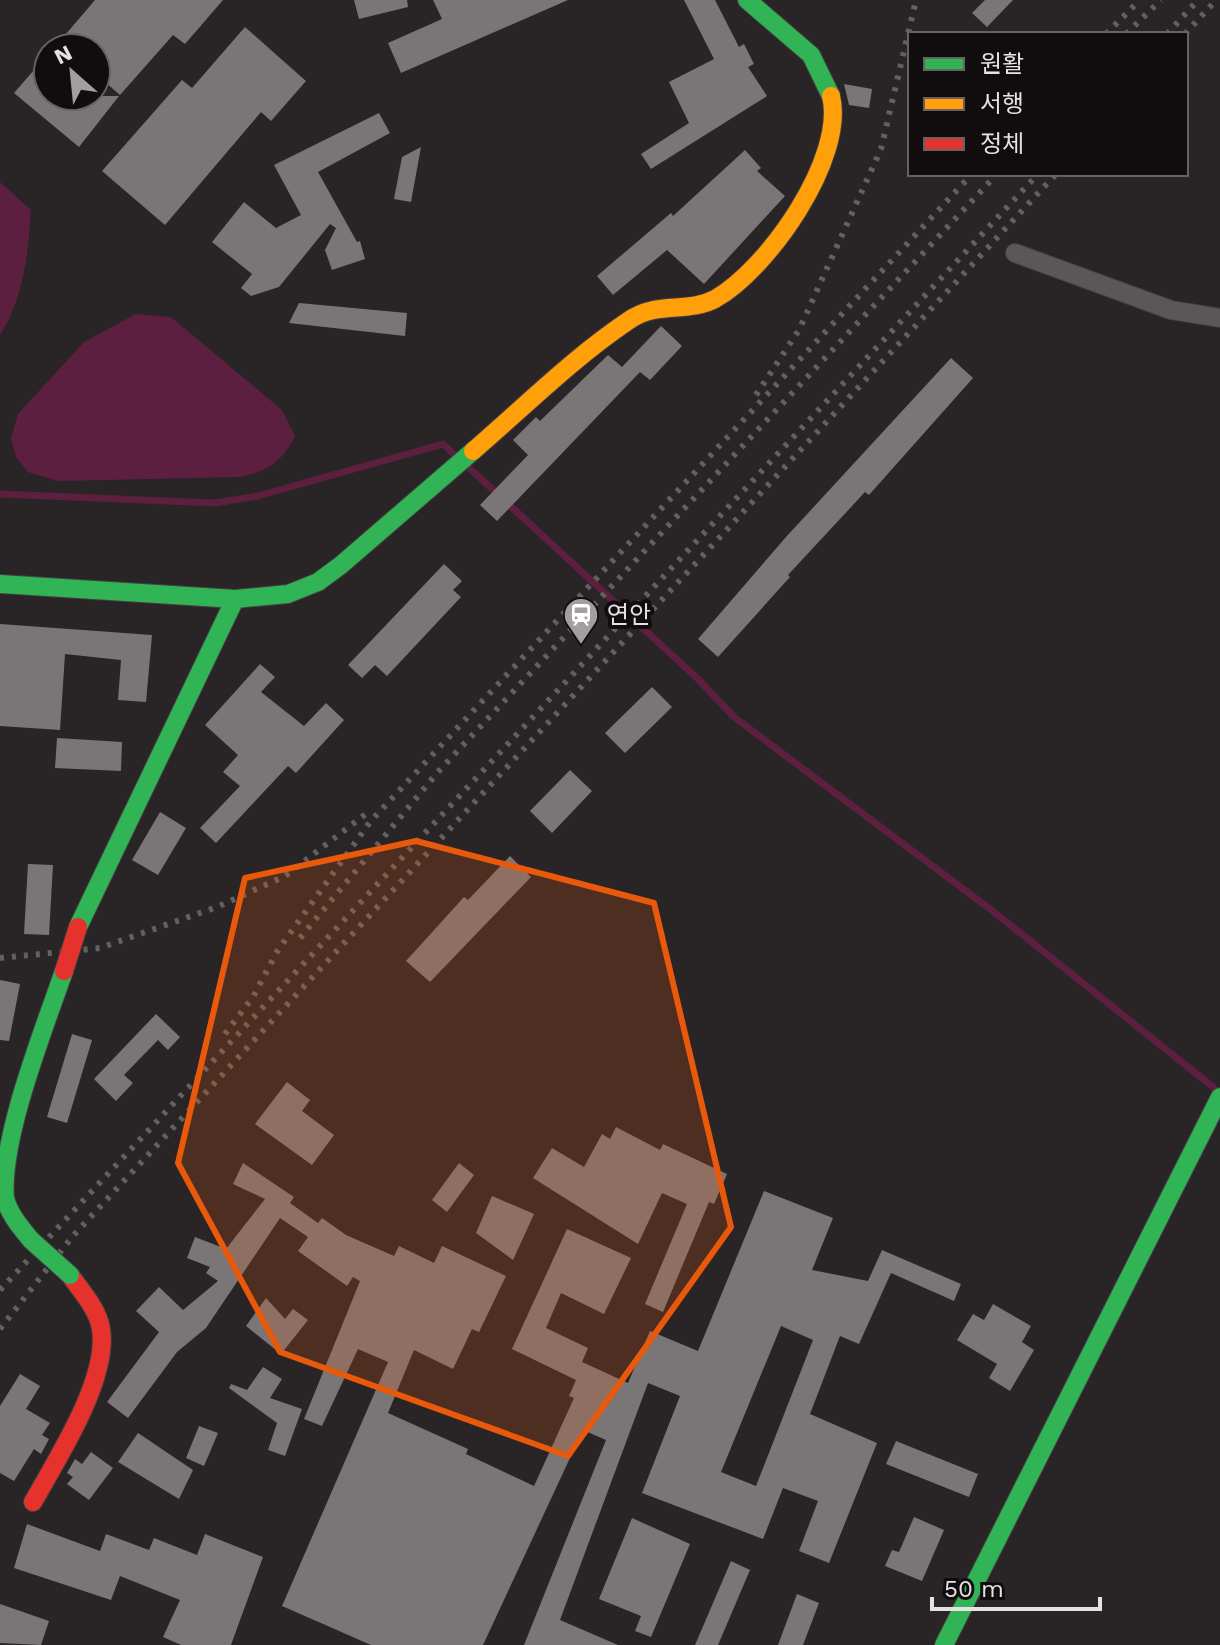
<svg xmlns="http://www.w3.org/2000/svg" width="1220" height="1645" viewBox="0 0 1220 1645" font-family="'Work Sans','Noto Sans KR',sans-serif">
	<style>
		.water { fill: #5d1f3f }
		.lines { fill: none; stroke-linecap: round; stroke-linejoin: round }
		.stream { stroke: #5d1f3f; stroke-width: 7 }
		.building { fill: #7a7577; fill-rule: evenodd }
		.street-casing { stroke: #453f41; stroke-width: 20 }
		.fast-casing { stroke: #453f41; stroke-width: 20 }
		.slow-casing { stroke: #453f41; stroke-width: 20 }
		.jam-casing { stroke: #453f41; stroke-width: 20 }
		.street { stroke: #5b5658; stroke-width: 18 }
		.fast { stroke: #30b455; stroke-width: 18 }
		.slow { stroke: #ff9f0a; stroke-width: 18 }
		.jam { stroke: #e5322d; stroke-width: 18 }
		.rail { stroke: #636061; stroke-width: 6; stroke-dasharray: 4 8; stroke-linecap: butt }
		.fast-bridge-casing { stroke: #453f41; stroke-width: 20; stroke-linecap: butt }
		.jam-bridge-casing { stroke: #453f41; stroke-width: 20; stroke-linecap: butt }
		.fast-bridge { stroke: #30b455; stroke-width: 18 }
		.jam-bridge { stroke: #e5322d; stroke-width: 18 }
		.marked { fill: #e8590c; fill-opacity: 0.2; stroke: #e8590c; stroke-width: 6; stroke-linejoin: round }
		.labels { text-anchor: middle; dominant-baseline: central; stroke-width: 8; stroke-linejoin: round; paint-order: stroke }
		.poi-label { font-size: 24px; fill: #e8e0e3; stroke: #110c0e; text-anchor: start }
	</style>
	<rect width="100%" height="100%" fill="#292426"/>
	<g class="water">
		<path d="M0,182L31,210C28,254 24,297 0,335Z"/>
		<path d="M136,314L171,317L282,410L295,436C283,461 267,472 240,477L58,481L28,472L16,457L11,438L18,414L84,342Z"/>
	</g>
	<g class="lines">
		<g class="stream">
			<path d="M466,465L698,679L734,717L994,912L1218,1091"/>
			<path d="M0,494L215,503L258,496L443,444L457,457"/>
		</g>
	</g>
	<g class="building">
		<path d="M95,0H223L185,44L173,35L120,95L96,74V48H54Z"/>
		<path d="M354,0H407L408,7L359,19Z"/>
		<path d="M433,0H568L401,73L388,43L442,19Z"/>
		<path d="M684,0H715L739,47L744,44L754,64L748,67L767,96L651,169L641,154L689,123L669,82L714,59Z"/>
		<path d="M985,0H1013L987,27L972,13Z"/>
		<path d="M245,27L306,81L271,121L261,112L165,225L102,171L182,80L192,88Z"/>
		<path d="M48,54V96H119L79,147L14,93Z"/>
		<path d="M844,84L872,89L869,108L849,105Z"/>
		<path d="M379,113L390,133L318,172L357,242L360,241L365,259L332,270L325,250L336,228L330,224L279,287L251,296L241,288L252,274L212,242L244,202L276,228L301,215L274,165Z"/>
		<path d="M421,147L411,202L394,199L402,157Z"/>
		<path d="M745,150L761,168L757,171L785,196L704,284L667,250L613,295L597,276L671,213L673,216Z"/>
		<path d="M299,303L407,313L405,336L289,323Z"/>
		<path d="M661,326L682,346L650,380L640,372L497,521L480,505L528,455L513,440L536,417L540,421L608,355L622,367Z"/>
		<path d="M951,358L973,378L869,495L865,492L788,575L790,577L718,657L698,639L786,537Z"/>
		<path d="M444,564L462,581L453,590L461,597L387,676L375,665L362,678L348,665Z"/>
		<path d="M0,624L152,635L146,702L118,700L121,660L65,654L60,730L0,726Z"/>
		<path d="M260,664L275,677L261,692L304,726L326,703L344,720L296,773L288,766L216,843L200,828L240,786L223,772L238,755L205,725Z"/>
		<path d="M652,687L672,707L625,753L605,733Z"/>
		<path d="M57,738L122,742L121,771L55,768Z"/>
		<path d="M570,770L592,791L552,833L530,811Z"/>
		<path d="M160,812L186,828L158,875L132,860Z"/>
		<path d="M510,856L531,877L430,982L406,961L464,897L468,900Z"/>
		<path d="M28,864L53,865L49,935L24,934Z"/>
		<path d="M0,980L20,984L9,1041L0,1040Z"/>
		<path d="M156,1014L180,1037L168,1050L158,1040L124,1075L133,1083L116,1101L94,1079Z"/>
		<path d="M72,1034L92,1040L67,1123L47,1117Z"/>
		<path d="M287,1082L310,1100L302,1111L334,1135L312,1165L255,1124Z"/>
		<path d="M616,1127L660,1150L663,1144L727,1174L714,1204L709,1202L663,1312L645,1304L687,1204L662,1193L638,1244L533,1178L552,1148L584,1167L602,1134L610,1139Z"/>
		<path d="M243,1163L294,1197L290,1203L318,1223L322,1218L346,1235L394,1256L399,1246L434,1263L442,1246L506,1276L479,1332L472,1329L453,1369L414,1350L388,1413L468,1449L466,1454L534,1486L574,1398L569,1396L576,1380L512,1349L567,1229L631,1258L604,1314L561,1293L546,1328L588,1348L582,1362L628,1383L650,1331L698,1351L764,1191L833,1218L812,1270L868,1281L882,1250L961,1284L954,1301L891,1273L859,1344L840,1336L810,1414L877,1443L829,1563L799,1551L818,1501L783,1488L763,1539L642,1493L680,1396L648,1383L560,1620L618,1645H524L606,1440L583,1430L483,1645H371L282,1606L388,1362L358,1349L322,1426L304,1419L360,1281L353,1277L347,1286L298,1251L308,1237L280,1218L206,1328L177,1352L128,1418L107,1402L159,1332L136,1311L159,1287L183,1310L218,1281L206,1273L210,1267L187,1258L195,1237L226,1249L265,1199L233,1184ZM781,1326L813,1340L756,1486L721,1472Z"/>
		<path d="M459,1163L474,1175L447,1212L432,1200Z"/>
		<path d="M492,1196L534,1214L513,1260L476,1233Z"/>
		<path d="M266,1298L285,1319L293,1309L308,1320L281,1354L246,1326Z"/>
		<path d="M993,1304L1031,1326L1022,1342L1034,1350L1010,1391L989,1378L997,1364L957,1340L973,1314L984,1320Z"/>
		<path d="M263,1367L282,1379L270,1398L302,1409L285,1456L268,1450L277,1423L229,1388L231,1384L247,1390Z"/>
		<path d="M20,1374L40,1386L26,1409L50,1423L42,1435L49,1439L41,1454L34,1449L14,1481L0,1473V1406Z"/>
		<path d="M199,1426L218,1433L204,1466L186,1458Z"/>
		<path d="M138,1433L193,1470L179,1499L118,1462Z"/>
		<path d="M896,1441L978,1474L969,1497L886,1464Z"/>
		<path d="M91,1452L113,1468L89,1500L67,1484L73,1477L67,1473L75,1459L82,1464Z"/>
		<path d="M914,1517L944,1530L922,1581L885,1566L892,1550L899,1552Z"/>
		<path d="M632,1518L690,1544L651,1637L635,1631L641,1616L599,1599Z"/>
		<path d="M27,1524L100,1551L106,1534L149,1550L154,1538L197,1555L205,1534L263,1557L231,1645H181L163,1637L180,1600L120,1576L111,1600L14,1568Z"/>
		<path d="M731,1561L750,1570L718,1645H695Z"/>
		<path d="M797,1594L819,1603L803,1645H778Z"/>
		<path d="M0,1604L49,1621L41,1645L0,1643Z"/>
	</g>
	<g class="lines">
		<defs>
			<path id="street" d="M1015,253L1171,310L1220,318"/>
			<g id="fast">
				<path d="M747,0L811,55L831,96"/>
				<path d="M0,584L235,599L288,594L318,582L341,565L473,451"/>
				<path d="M78,927L235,599"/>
				<path d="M31,1240C21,1228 9,1214 5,1198C0,1139 44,1029 64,971"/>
				<path d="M944,1645L1220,1097"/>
			</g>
			<path id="slow" d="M473,451C524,407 573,358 628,321C658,300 687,314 715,299C768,269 846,158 831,96"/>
			<path id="jam" d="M33,1502C57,1459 109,1379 101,1329C98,1309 81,1291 70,1275"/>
		</defs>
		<use href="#street" class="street-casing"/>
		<use href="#fast" class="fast-casing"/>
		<use href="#slow" class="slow-casing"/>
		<use href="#jam" class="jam-casing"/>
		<use href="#street" class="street"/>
		<use href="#fast" class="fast"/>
		<use href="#slow" class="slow"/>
		<use href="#jam" class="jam"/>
		<g class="rail">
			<path d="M1106,34L1140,0"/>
			<path d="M1126,34L1161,0"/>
			<path d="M1167,34L1198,0"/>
			<path d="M1185,34L1216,0"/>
			<path d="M756,395L799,330L881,149L916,0"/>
			<path d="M300,938L437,773L997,174"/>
			<path d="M0,958L100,948L217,907L285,876L371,810"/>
			<path d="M225,1034L253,997L278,950L370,822L972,174"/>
			<path d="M0,1290L1038,174"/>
			<path d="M0,1329L72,1237L1056,174"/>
		</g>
		<defs>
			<path id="fast-bridge" d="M31,1240L70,1275"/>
			<path id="jam-bridge" d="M64,971L78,927"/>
		</defs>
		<use href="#fast-bridge" class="fast-bridge-casing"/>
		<use href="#jam-bridge" class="jam-bridge-casing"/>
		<use href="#fast-bridge" class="fast-bridge"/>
		<use href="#jam-bridge" class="jam-bridge"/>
	</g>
	<path class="marked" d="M416,841L654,903L731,1227L568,1456L280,1352L178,1163L245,878Z"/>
	<defs>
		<symbol id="station-pin" viewBox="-11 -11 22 30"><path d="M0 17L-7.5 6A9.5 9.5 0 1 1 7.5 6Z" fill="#a59ea1" stroke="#110c0e"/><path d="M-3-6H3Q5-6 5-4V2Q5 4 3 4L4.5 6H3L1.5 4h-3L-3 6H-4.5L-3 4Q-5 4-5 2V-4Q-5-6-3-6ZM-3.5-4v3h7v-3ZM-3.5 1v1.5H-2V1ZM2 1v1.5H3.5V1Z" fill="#fff"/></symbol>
	</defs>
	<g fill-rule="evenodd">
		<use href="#station-pin" x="561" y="595" width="40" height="54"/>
	</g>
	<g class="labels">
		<g class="poi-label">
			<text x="607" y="615">연안</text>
		</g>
	</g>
	<rect x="908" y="32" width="280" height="144" fill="#110c0e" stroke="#676163" stroke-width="2"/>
	<rect x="924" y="58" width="40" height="12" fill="#30b455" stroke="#676163" stroke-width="2"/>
	<text x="980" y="72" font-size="24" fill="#e8e0e3">원활</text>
	<rect x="924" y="98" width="40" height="12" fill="#ff9f0a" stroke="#676163" stroke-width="2"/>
	<text x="980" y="112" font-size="24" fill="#e8e0e3">서행</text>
	<rect x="924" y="138" width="40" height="12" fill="#e5322d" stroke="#676163" stroke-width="2"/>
	<text x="980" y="152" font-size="24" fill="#e8e0e3">정체</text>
	<g transform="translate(72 72) rotate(333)"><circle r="38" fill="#110c0e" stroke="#676163" stroke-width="2"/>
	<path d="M0-6L14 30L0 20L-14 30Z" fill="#a59ea1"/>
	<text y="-12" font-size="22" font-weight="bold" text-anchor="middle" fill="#e8e0e3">N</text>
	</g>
	<path d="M932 1597v12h168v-12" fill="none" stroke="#e8e0e3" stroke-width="4"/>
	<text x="944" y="1597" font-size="24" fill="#e8e0e3" stroke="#110c0e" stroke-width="6" paint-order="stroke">50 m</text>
</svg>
